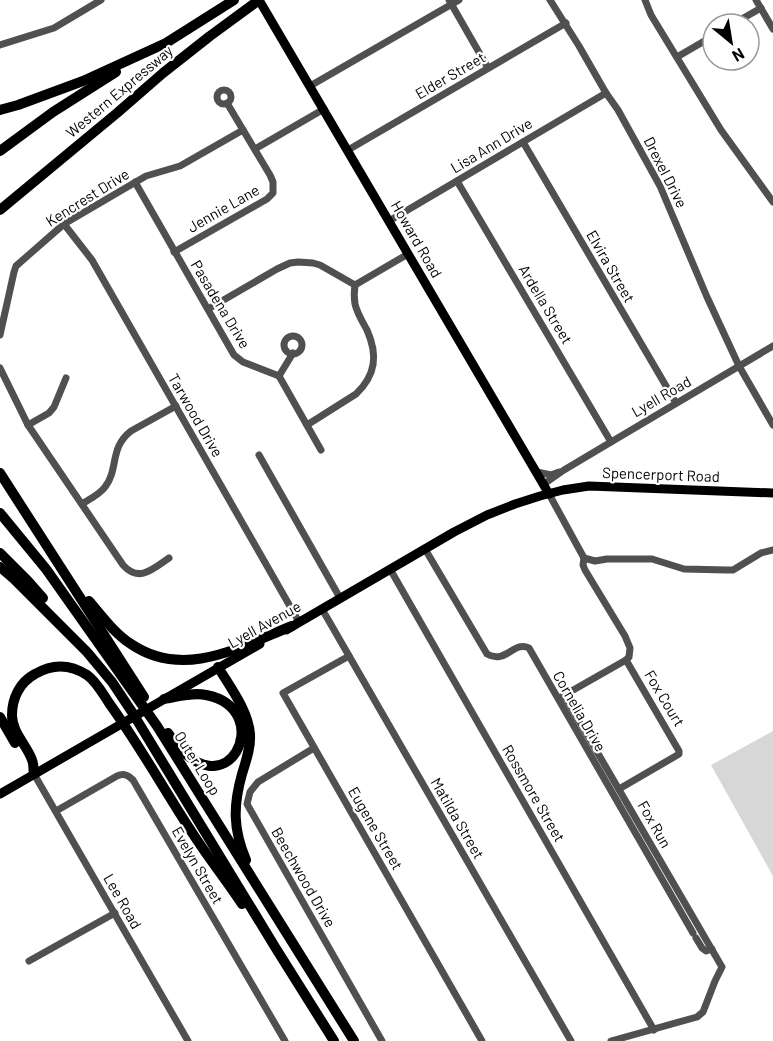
<svg xmlns="http://www.w3.org/2000/svg" width="773" height="1041" viewBox="0 0 773 1041" font-family="Barlow,sans-serif">
	<style>
		.green { fill: #d7d7d7 }
		.lines { fill: none; stroke-linecap: round; stroke-linejoin: round }
		.minor { stroke: #505050; stroke-width: 7 }
		.major { stroke: #000; stroke-width: 9 }
		.highway { stroke: #000; stroke-width: 10 }
		.labels { text-anchor: middle; dominant-baseline: central; stroke-width: 4.5; stroke-linejoin: round; paint-order: stroke }
		.street-label { font-size: 15px; fill: #000; stroke: #fff }
	</style>
	<rect width="100%" height="100%" fill="#fff"/>
	<path class="green" d="M773,731V876L711,765Z"/>
	<g class="lines">
		<g class="minor">
			<path d="M449,0L488,68"/>
			<path d="M550,0L579,46L606,93L618,110L660,186L707,297L739,366L773,425"/>
			<path d="M645,0L651,15L721,130L773,202"/>
			<path d="M756,0L773,29"/>
			<path d="M733,24L761,8"/>
			<path d="M0,45L54,28L101,0"/>
			<path d="M677,57L713,36"/>
			<path d="M310,86L459,0"/>
			<circle cx="224" cy="97" r="7"/>
			<path d="M523,142L676,403"/>
			<path d="M255,149L324,109"/>
			<path d="M348,150L566,23"/>
			<path d="M457,181L611,442"/>
			<path d="M135,182L234,355L243,362L279,376L321,450"/>
			<path d="M389,221L606,93"/>
			<path d="M64,224L92,260L299,622"/>
			<path d="M174,252L267,199L273,193V182L270,175L227,103"/>
			<path d="M208,309L277,269L290,263L298,262L313,263L320,265L355,285L408,254"/>
			<path d="M0,335L14,272L16,266L64,224L146,176L180,166L243,130"/>
			<circle cx="293" cy="345" r="9"/>
			<path d="M0,368L28,425L123,565C139,583 153,569 169,558"/>
			<path d="M279,376L293,353"/>
			<path d="M28,425L49,413L54,407L66,378"/>
			<path d="M307,425L356,394C376,375 378,355 367,330C362,321 357,313 355,304C354,298 354,292 355,285"/>
			<path d="M259,455L340,598"/>
			<path d="M537,472L551,475L559,472"/>
			<path d="M544,484L564,470L611,442L773,346"/>
			<path d="M549,494L584,558L583,565L585,570L625,636L630,648L629,657L626,660L561,697"/>
			<path d="M82,504C90,499 100,494 105,487C119,469 109,448 131,431L176,406"/>
			<path d="M425,549L487,654C506,665 514,640 529,648L693,933"/>
			<path d="M584,558L595,561L607,559H652L684,569L727,570H733L761,553L773,550"/>
			<path d="M390,569L654,1030"/>
			<path d="M322,609L571,1041"/>
			<path d="M349,656L283,693L482,1041"/>
			<path d="M564,695L722,967L715,981L703,1012L697,1017L611,1041"/>
			<path d="M314,748L258,782L250,792L247,804L382,1041"/>
			<path d="M34,774L188,1041"/>
			<path d="M619,789L674,757L679,754V751L626,660"/>
			<path d="M56,811L117,776C124,773 128,775 133,780L285,1041"/>
			<path d="M696,938L702,948L706,951L712,949"/>
			<path d="M29,961L115,913"/>
		</g>
		<g class="major">
			<path d="M259,0L549,494"/>
			<path d="M286,630L454,532L487,515L515,504L540,496L563,490L589,486L773,493"/>
			<path d="M0,794L260,644"/>
		</g>
		<g class="highway">
			<path d="M0,110L18,105L83,81L166,43L234,0"/>
			<path d="M0,151L53,112L116,72"/>
			<path d="M0,210L117,113L163,73L210,36L259,0"/>
			<path d="M0,473L144,697"/>
			<path d="M0,513L46,569L157,726L354,1041"/>
			<path d="M0,553L28,581L43,598"/>
			<path d="M0,567L14,579L87,652L112,682L132,712L275,947L334,1041"/>
			<path d="M89,601C102,616 114,633 131,644C184,680 240,647 292,626"/>
			<path d="M218,667C230,687 248,710 250,734C251,747 246,761 242,774C233,806 233,829 246,860"/>
			<path d="M164,699C177,697 192,692 206,695C279,709 226,820 168,733"/>
			<path d="M0,717L15,743"/>
			<path d="M34,774C33,770 34,764 32,760C27,745 12,733 12,715C12,698 20,682 35,674C52,664 70,664 87,675C96,681 103,694 109,703C140,746 166,793 195,837C210,860 227,881 242,904"/>
		</g>
	</g>
	<g class="labels">
		<g class="street-label">
			<text transform="translate(450 75) rotate(-30)">Elder Street</text>
			<text transform="translate(119 91) rotate(-40)">Western Expressway</text>
			<text transform="translate(491 145) rotate(-31)">Lisa Ann Drive</text>
			<text transform="translate(666 172) rotate(63)">Drexel Drive</text>
			<text transform="translate(87 197) rotate(-32)">Kencrest Drive</text>
			<text transform="translate(223 208) rotate(-30)">Jennie Lane</text>
			<text transform="translate(417 239) rotate(60)">Howard Road</text>
			<text transform="translate(611 266) rotate(60)">Elvira Street</text>
			<text transform="translate(221 304) rotate(59)">Pasadena Drive</text>
			<text transform="translate(546 304) rotate(59)">Ardella Street</text>
			<text transform="translate(661 396) rotate(-30)">Lyell Road</text>
			<text transform="translate(196 415) rotate(60)">Tarwood Drive</text>
			<text transform="translate(661 474) rotate(2)">Spencerport Road</text>
			<text transform="translate(264 624) rotate(-29)">Lyell Avenue</text>
			<text transform="translate(665 698) rotate(59)">Fox Court</text>
			<text transform="translate(580 711) rotate(60)">Cornelia Drive</text>
			<text transform="translate(198 763) rotate(58)">Outer Loop</text>
			<text transform="translate(534 793) rotate(60)">Rossmore Street</text>
			<text transform="translate(458 818) rotate(60)">Matilda Street</text>
			<text transform="translate(655 824) rotate(60)">Fox Run</text>
			<text transform="translate(376 828) rotate(60)">Eugene Street</text>
			<text transform="translate(198 865) rotate(60)">Evelyn Street</text>
			<text transform="translate(304 877) rotate(60)">Beechwood Drive</text>
			<text transform="translate(123 901) rotate(60)">Lee Road</text>
		</g>
	</g>
	<g transform="translate(731 42) rotate(150)"><circle r="28" fill="#ffffff" stroke="#999999" stroke-width="1.5"/>
	<path d="M0-4.5L10 22L0 15L-10 22Z" fill="#000000"/>
	<text y="-9" font-size="16" font-weight="bold" text-anchor="middle" fill="#000000">N</text>
	</g>
</svg>
